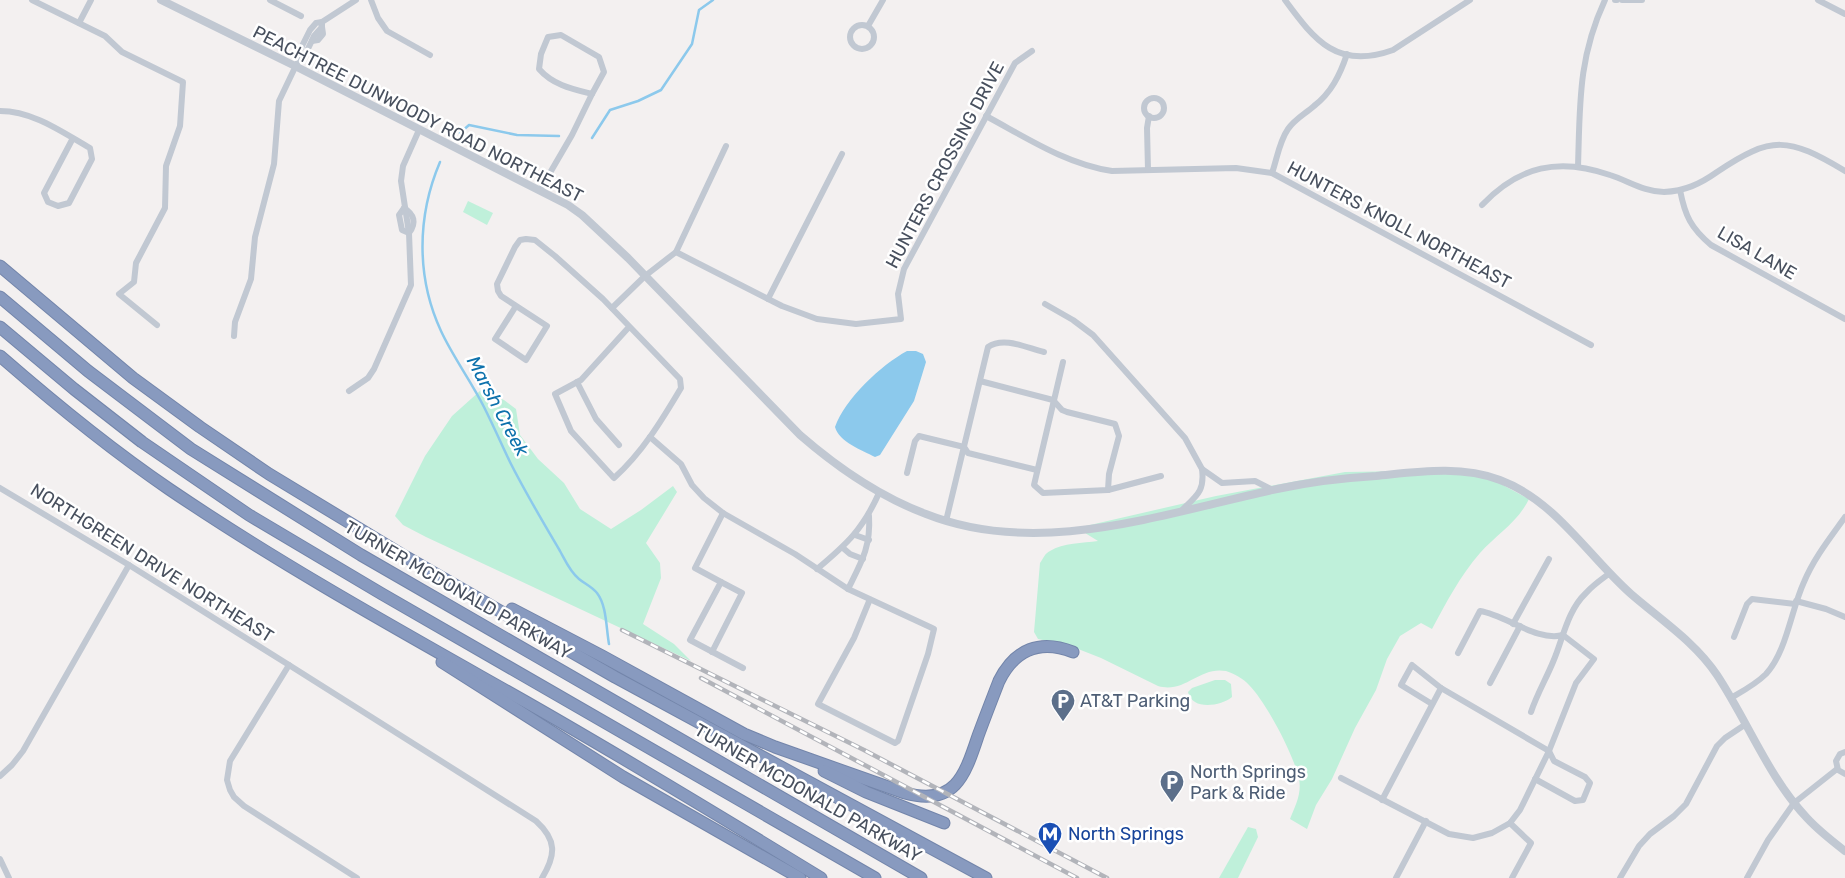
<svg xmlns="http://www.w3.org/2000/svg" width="1845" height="878" viewBox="0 0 1845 878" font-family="Rubik,sans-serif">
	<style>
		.green { fill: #bff0da }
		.water { fill: #8cc9ec }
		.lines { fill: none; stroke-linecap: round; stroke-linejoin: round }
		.stream { stroke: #8cc9ec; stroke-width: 2.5 }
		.motorway-casing { stroke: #7385aa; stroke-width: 13 }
		.minor { stroke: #c1c8d2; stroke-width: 6 }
		.tertiary { stroke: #c1c8d2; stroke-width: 8 }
		.motorway { stroke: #889abf; stroke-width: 11 }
		.rail-casing { stroke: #b2b4ba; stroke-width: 4.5 }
		.rail { stroke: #fff; stroke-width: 2.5; stroke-dasharray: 8; stroke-linecap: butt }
		.labels { text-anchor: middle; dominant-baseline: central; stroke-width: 5; stroke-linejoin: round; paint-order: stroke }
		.street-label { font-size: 18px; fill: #48505e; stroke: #fff }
		.service-label { font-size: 18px; fill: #4e5e75; stroke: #fff; text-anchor: start }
		.transit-label { font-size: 18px; fill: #164399; stroke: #fff; text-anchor: start }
		.water-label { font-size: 19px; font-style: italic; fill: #0c71ac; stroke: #fff }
	</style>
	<rect width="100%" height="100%" fill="#f3f0f0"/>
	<g class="green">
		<path d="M468,201L493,213L487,225L463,212Z"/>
		<path d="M481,390L504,400L516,409L520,435L538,459L564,483L580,509L611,529L641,510L673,486L677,492L646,543L660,563L661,578L643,624L674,644L691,661L426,537L403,525L395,516L425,456L452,416Z"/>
		<path d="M1475,470L1529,499C1518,522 1496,535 1480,553C1460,576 1446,603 1432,629L1421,623L1400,636L1387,659L1376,690L1355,728L1332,779L1316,805L1307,829L1290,819C1295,806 1302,794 1299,779C1294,755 1266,702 1249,685C1244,679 1233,673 1226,671C1199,666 1185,694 1158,686L1101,658L1068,645L1038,639L1034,632L1040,563C1043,559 1045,553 1050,551C1063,543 1083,543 1098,541L1077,528L1216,496L1345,472Z"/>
		<path d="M1215,680H1225L1231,684L1232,697C1221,706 1192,711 1188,692L1192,688Z"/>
		<path d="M1248,827L1256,829L1258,837L1238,878H1219Z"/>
	</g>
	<path class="water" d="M907,351H916L923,354L926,362L914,401L880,455L875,457C862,450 839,442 835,427C845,399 881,365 907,351Z"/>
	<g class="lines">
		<g class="stream">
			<path d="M460,133L469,125L517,135L559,136"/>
			<path d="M592,138L610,110L638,101L661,90L692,44L699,10L713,0"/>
			<path d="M440,162C417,216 416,277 441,331C453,357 471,381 484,407C493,425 501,443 510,462C525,492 543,522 560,551C565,560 570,572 579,579C585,584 591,586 597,593C607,606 606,628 609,644"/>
		</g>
		<defs>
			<g id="motorway">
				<path d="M0,266L133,378L200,427L269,474L406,557L615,677L986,878"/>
				<path d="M0,297L88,371L191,449L361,555L921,878"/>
				<path d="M0,327L74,389L142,442L249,515L382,594L875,878"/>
				<path d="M0,356C54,403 110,449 169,489C284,567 406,634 526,702C626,759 723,818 821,878"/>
				<path d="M512,609L602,656L744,734L775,747L905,793C955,807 965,775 978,736C985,717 992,699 999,681C1015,649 1040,639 1073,652"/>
				<path d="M442,662L623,777L800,878"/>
				<path d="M824,771L866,792L944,823"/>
			</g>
		</defs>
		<use href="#motorway" class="motorway-casing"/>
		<g class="minor">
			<path d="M32,0L105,36L122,52L183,82L180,126L166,166L165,208L136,263L134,282L119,294L157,325"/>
			<path d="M270,0L301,16"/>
			<path d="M371,0L378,18L387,31L430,55"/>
			<path d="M1285,0C1315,41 1338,70 1393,50L1470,0"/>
			<path d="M1615,0H1617"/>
			<path d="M1622,0H1642"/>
			<path d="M1818,0L1845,14"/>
			<path d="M79,23L91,0"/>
			<circle cx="862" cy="37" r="12"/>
			<path d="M868,26L883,0"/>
			<path d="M561,35L599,57L604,72L592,94C572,89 553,85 539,69L541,54L548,37Z"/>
			<path d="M312,41L318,40L323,34L322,27"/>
			<path d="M300,57L306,53L314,36L322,27V22"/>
			<circle cx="1154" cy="108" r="10"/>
			<path d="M0,111C33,111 62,132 90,148L92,159L69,203L58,206L48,202L44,193L73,138"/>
			<path d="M986,116C1027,138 1066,164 1112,171L1236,168L1272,173L1591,345"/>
			<path d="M1578,167C1580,104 1578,58 1605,0"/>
			<path d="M1148,170L1147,128L1149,116"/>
			<path d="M1272,173C1277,159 1279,142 1288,129C1295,119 1305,114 1314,106C1331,93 1340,75 1347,54"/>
			<path d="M540,190L572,135L592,94"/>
			<path d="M1680,190C1685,216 1691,228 1711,245L1845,319"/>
			<path d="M1482,205C1519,166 1559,157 1610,175C1629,181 1644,192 1664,192C1685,191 1700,184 1717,172C1772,135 1788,137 1845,171"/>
			<path d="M404,208L399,215L402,230L409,233"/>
			<path d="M404,208C414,214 417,223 409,233"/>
			<path d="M676,252L782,306L817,319L856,324L901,319L898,294L904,269L1015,63L1032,51"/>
			<path d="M768,299L842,154"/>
			<path d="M1045,304L1073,320L1093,335L1185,438L1202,469"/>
			<path d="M516,306L495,339L526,360L547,326L501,296L498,291L497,284L515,247L520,240L526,239L535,240L555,256L603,299L680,379L681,388C662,420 642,453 614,478L571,431L555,394L581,380L629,327"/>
			<path d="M612,308L645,276L676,252L726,146"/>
			<path d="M234,336L235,322L251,279L255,237L274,164L279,101L300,57V50L310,30L316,23L322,22L356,0"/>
			<path d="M1063,362L1034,485L1043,493L1108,490L1161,476"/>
			<path d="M980,381L1053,400L1062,410L1067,412L1115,424L1119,436L1109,474L1108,490"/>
			<path d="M577,382L596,419L619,445"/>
			<path d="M349,391L368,378L374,369L411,285L409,233L401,181L403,166L419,130"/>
			<path d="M650,437L681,464L692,485L704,498L723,513L795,554L848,589L930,627L934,629L928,654L898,741L895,743L818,704L854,638L870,599"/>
			<path d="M907,473L915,441L919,436L964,447L968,453L1037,470"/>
			<path d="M0,488L129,565L289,665"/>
			<path d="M1181,511C1196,496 1205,492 1202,469L1222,483L1255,481L1273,490"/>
			<path d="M723,513L695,568L721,582L690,640L743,668"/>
			<path d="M946,521L988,347C1004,336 1027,348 1044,352"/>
			<path d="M855,535L869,540"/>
			<path d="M843,548L850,554L863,559"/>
			<path d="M817,569C847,544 863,529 879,493"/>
			<path d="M848,589C861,563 871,547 869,516"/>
			<path d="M1796,601L1826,609L1845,617"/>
			<path d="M1513,624L1549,559"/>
			<path d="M1734,637L1747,604L1752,599L1795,604"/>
			<path d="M712,652L742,593L721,582"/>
			<path d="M1490,683L1520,626"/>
			<path d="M1731,698C1743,691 1756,684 1766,674C1787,651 1791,610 1804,582C1814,558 1830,538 1845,517"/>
			<path d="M1432,704L1401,685L1412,665L1441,688"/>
			<path d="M1531,712C1537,694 1546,679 1553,662C1563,639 1567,611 1586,593C1593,585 1602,579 1610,573"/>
			<path d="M1845,752L1840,754L1836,761L1838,770L1845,774"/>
			<path d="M0,776L12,765L23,751L129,565"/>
			<path d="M1341,778L1449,834L1473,838L1492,833L1510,823L1520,810L1549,751L1576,683L1594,659L1563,635C1537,642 1506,615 1480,611L1458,653"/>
			<path d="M1382,800L1441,688L1549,751L1554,761L1585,777L1590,783L1583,800L1575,801L1535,779"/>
			<path d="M1510,823L1531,843L1512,878"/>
			<path d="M0,859L9,878"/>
			<path d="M357,878L244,806L234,797L230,790L227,780L230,761L289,665L536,821C557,840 556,855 542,878"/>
			<path d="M1396,878L1426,821"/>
			<path d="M1620,878L1639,846L1650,834L1674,816L1686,804L1717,746L1725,738L1746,724"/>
			<path d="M1747,878L1768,840L1794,803L1837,769"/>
		</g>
		<path class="tertiary" d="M161,0L295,66L568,205L582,215L628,258L800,435C838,468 878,496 926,514C1040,559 1164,513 1277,489C1310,482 1342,478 1376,476C1417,472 1460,465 1500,480C1556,501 1588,556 1631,594C1661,620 1695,642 1717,675C1748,722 1769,778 1807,818C1819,831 1832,841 1845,851"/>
		<use href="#motorway" class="motorway"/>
		<defs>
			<g id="rail">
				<path d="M622,630L864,750L1107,878"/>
				<path d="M701,678L1077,878"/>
			</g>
		</defs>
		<use href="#rail" class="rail-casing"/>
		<use href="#rail" class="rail"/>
	</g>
	<defs>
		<symbol id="parking-pin" viewBox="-11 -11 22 30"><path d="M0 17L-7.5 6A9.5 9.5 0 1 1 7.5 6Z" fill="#5c6f8a" stroke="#fff"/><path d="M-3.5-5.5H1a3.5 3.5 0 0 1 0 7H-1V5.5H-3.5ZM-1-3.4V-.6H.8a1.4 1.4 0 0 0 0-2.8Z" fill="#fff"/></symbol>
		<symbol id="metro-pin" viewBox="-11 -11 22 30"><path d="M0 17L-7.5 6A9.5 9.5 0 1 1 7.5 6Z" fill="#1a4fb4" stroke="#fff"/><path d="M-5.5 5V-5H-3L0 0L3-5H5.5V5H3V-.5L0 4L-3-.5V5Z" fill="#fff"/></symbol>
	</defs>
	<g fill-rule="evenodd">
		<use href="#parking-pin" x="1049" y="687" width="28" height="38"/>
		<use href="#parking-pin" x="1158" y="768" width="28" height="38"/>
		<use href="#metro-pin" x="1036" y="820" width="28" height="38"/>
	</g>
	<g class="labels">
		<g class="street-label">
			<text transform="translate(418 114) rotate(27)">PEACHTREE DUNWOODY ROAD NORTHEAST</text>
			<text transform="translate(945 165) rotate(-62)">HUNTERS CROSSING DRIVE</text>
			<text transform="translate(1399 225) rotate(28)">HUNTERS KNOLL NORTHEAST</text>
			<text transform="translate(1757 253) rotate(30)">LISA LANE</text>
			<text transform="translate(152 563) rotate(32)">NORTHGREEN DRIVE NORTHEAST</text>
			<text transform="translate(458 590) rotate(30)">TURNER MCDONALD PARKWAY</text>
			<text transform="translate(808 793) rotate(30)">TURNER MCDONALD PARKWAY</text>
		</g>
		<g class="service-label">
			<text x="1080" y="701">AT&amp;T Parking</text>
			<text x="1190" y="772">North Springs<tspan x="1190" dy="21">Park &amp; Ride</tspan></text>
		</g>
		<g class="transit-label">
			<text x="1068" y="834">North Springs</text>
		</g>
		<g class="water-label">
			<text transform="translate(498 406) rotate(62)">Marsh Creek</text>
		</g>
	</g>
</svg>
